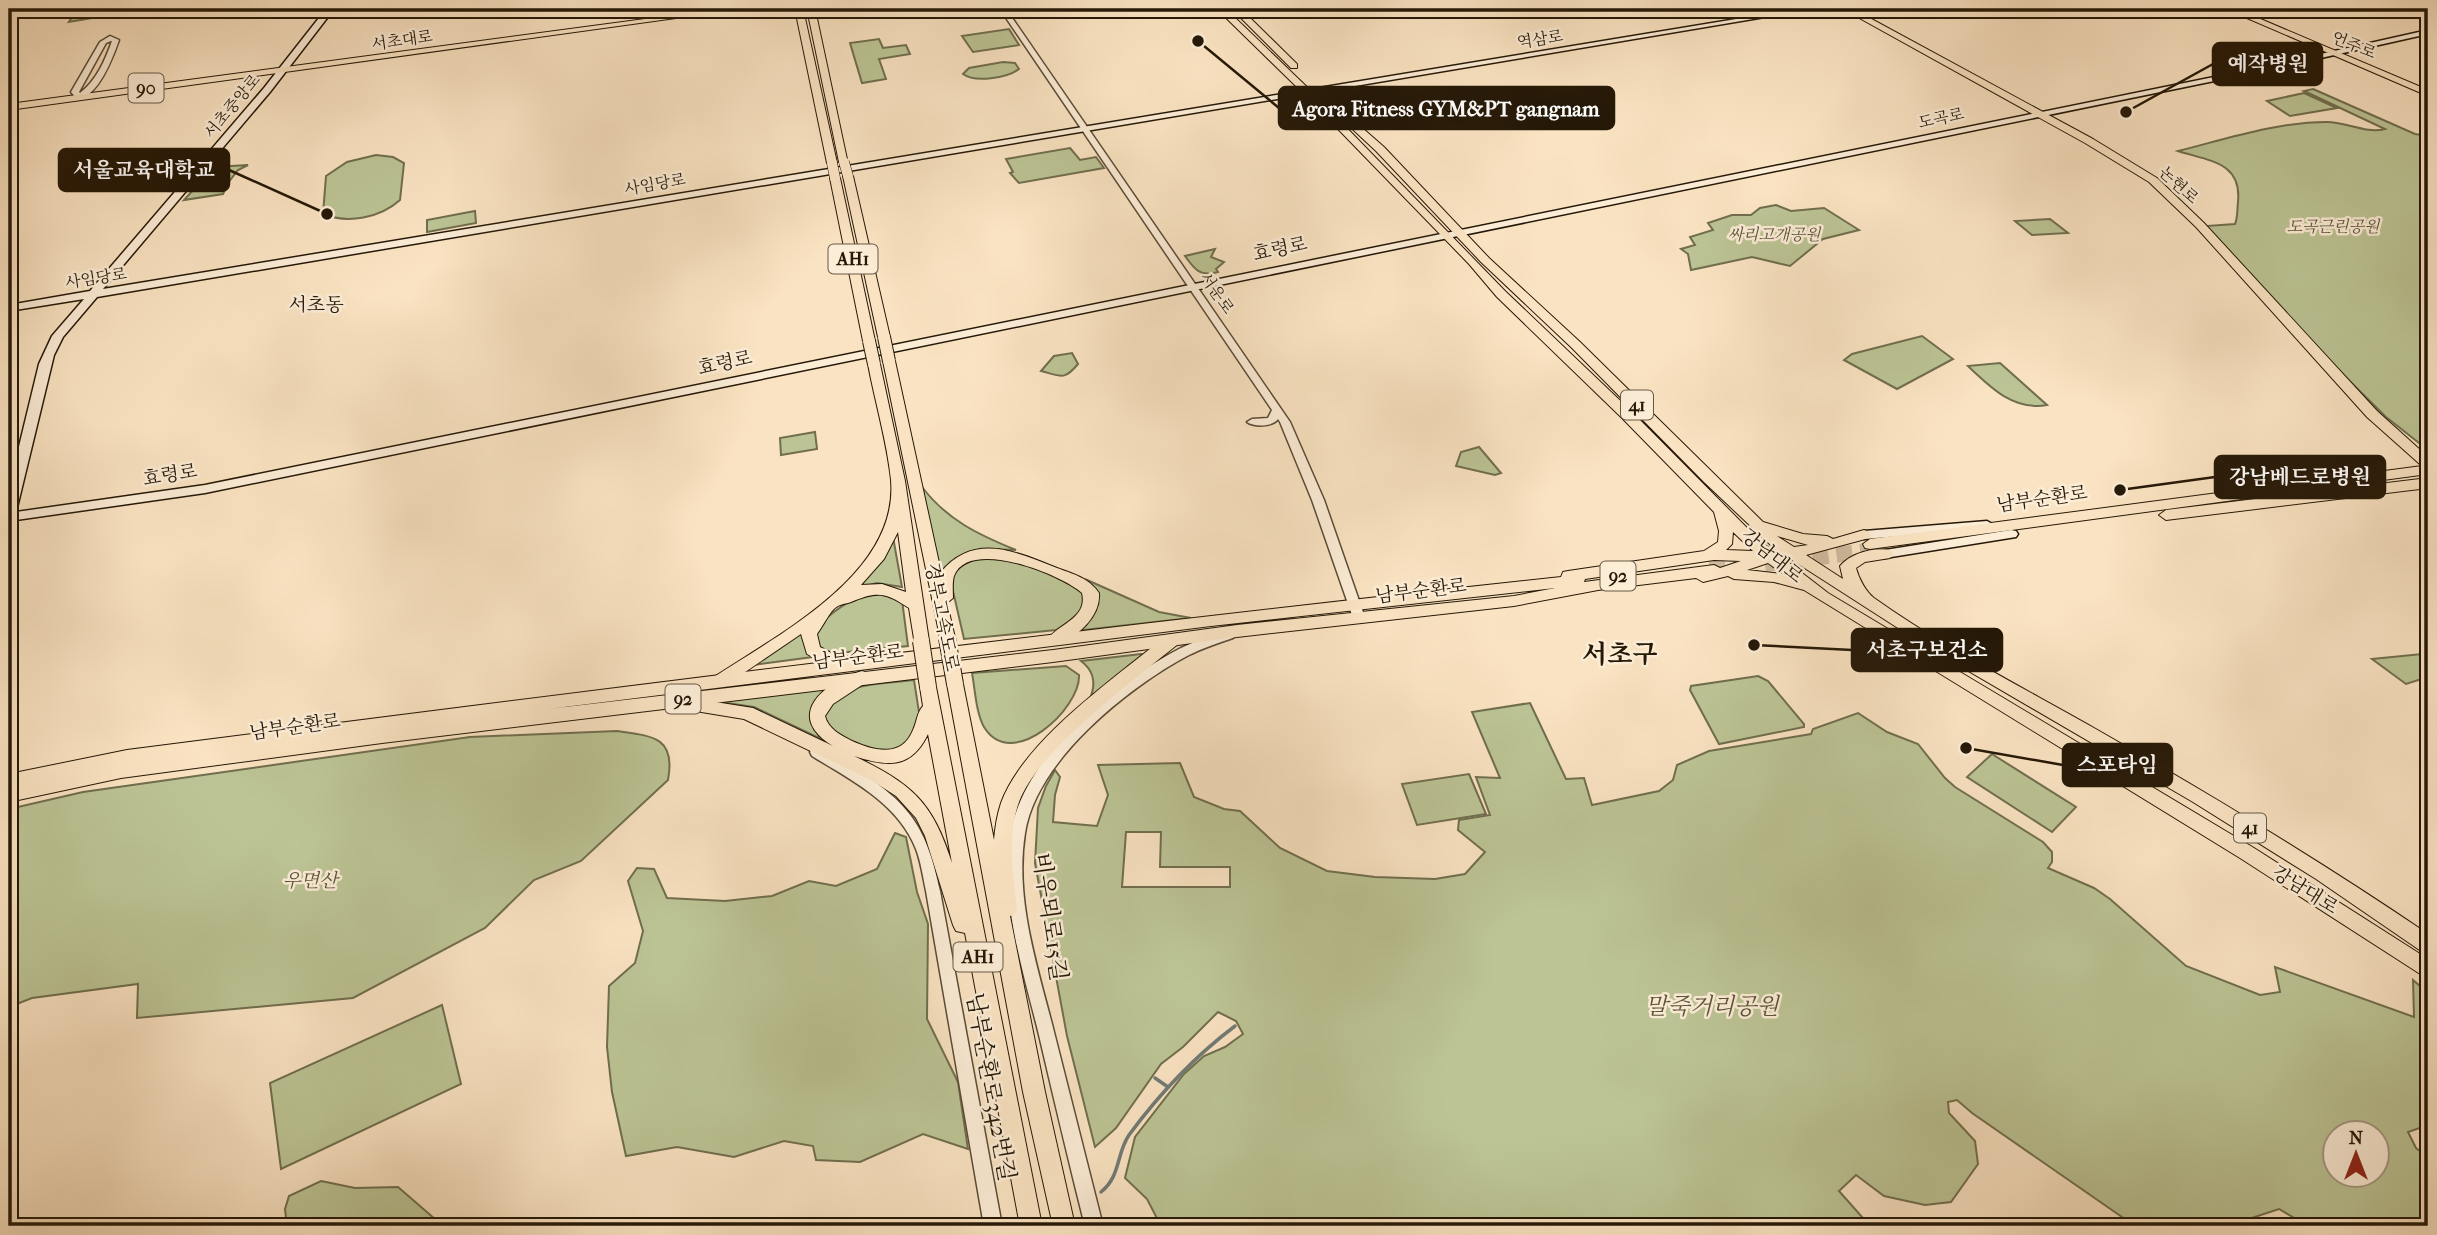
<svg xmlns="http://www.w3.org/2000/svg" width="2437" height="1235" viewBox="0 0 2437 1235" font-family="'IM FELL French Canon','Noto Serif KR',serif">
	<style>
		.green { fill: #bcc495; stroke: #706e4e; stroke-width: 2; fill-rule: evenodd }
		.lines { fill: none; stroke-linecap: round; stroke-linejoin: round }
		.stream { stroke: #717a75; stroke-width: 3.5 }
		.primary-tunnel { stroke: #cfba9d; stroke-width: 16; stroke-dasharray: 16 8; stroke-linecap: butt }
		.tertiary-casing { stroke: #5a4b36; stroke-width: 3 }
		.secondary-casing { stroke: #251807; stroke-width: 3 }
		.primary-casing { stroke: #251807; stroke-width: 2 }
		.trunk-casing { stroke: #251807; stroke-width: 2 }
		.tertiary { fill: #fcedd7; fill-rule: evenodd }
		.secondary { fill: #fcedd7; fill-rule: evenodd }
		.primary { fill: #fae3c2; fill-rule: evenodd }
		.trunk { fill: #fae3c2; fill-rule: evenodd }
		.trunk-bridge-far2-casing { stroke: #251807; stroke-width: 11; stroke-linecap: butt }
		.trunk-bridge-far1-casing { stroke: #251807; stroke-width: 14; stroke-linecap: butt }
		.trunk-bridge-casing { stroke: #251807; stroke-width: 18; stroke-linecap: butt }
		.trunk-bridge-far2 { stroke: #fae3c2; stroke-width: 10 }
		.trunk-bridge-far1 { stroke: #fae3c2; stroke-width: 12 }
		.trunk-bridge { stroke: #fae3c2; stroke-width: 16 }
		.labels { text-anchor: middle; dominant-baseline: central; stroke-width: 5; stroke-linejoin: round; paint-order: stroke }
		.far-street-label { font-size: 16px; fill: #251807; stroke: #fcedd7 }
		.far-park-label { font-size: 16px; font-style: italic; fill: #5a5439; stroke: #fcedd7 }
		.shield { fill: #fcedd7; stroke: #665845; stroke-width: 2 }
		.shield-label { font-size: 18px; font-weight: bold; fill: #251807 }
		.street-label { font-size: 19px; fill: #251807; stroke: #fcedd7 }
		.far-quarter-label { font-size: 19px; fill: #251807; stroke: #fcedd7 }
		.park-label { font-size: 19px; font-style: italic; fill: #5a5439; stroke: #fcedd7 }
		.near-street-label { font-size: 23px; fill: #251807; stroke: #fcedd7 }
		.near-park-label { font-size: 23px; font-style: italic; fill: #5a5439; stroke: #fcedd7 }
		.district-label { font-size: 26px; font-weight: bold; fill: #251807; stroke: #fcedd7 }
		.leader { fill: none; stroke: #251807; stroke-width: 2.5 }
		.callout-dot { fill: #251807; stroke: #fcedd7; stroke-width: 2.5 }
		.callout { fill: #251807; stroke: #251807; stroke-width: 2.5 }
		.callout-label { font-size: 21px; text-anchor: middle; font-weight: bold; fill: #fff }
	</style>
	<rect width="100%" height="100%" fill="#fae3c2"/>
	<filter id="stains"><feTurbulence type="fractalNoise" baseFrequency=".00286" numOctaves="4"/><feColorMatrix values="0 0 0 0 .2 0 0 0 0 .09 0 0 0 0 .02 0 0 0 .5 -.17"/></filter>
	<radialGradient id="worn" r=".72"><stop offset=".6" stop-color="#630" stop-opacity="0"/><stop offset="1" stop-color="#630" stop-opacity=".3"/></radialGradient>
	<g class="green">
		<path d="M77,9H141L129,18L98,17L69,22Z"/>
		<path d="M1009,29L1019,45L973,52L962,36Z"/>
		<path d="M879,39L883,48L906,45L910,54L879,59L886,79L862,83L850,43Z"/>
		<path d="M1003,62L1015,63L1019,69C1007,78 975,83 963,74L969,68Z"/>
		<path d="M2313,89L2415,134L2428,136V450L2386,417L2315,347L2206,226L2235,224C2238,217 2237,210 2238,202C2242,162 2209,161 2178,151C2226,139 2277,122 2327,122C2346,122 2366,134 2385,129L2304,91Z"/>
		<path d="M2304,93L2337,108L2290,116L2267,101Z"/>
		<path d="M1070,148L1080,160L1096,157L1104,168L1019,183L1010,173L1013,172L1006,159Z"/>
		<path d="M376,155L393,157L404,163L400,200C380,218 348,224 323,214L326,176L347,162Z"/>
		<path d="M248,165L238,170L228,183L223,194L184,200L214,167Z"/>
		<path d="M1776,205L1791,211L1824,208L1859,230L1823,239L1790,266L1752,257L1691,270L1688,254L1681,249L1695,245L1690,237L1713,230L1708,223L1732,215H1751L1760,208Z"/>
		<path d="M475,211L476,223L427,232V220Z"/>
		<path d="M2050,219L2068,233L2032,235L2015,221Z"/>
		<path d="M1215,249L1211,257L1224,262L1216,269L1218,272C1200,277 1195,270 1185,256Z"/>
		<path d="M1922,336L1953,359L1897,389L1844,360L1852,354Z"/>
		<path d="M1072,353L1078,364C1064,381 1061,376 1041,371L1054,356Z"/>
		<path d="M2000,363L2047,405C2014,411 1991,388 1968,366Z"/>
		<path d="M815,432L817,449L781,455L780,438Z"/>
		<path d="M1479,447L1501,473L1495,475L1456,466L1461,452Z"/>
		<path d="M922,487C947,520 979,535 1016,550L983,549L940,574Z"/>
		<path d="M893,537L902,587L877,583L850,590Z"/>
		<path d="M999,554L1083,587L1084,612L1056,630L964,639L950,578C963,560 979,558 999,554Z"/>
		<path d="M1087,580L1159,612L1191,618L1075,631C1088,620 1097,614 1098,596Z"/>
		<path d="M876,590L902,600L908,646L828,654L818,647L814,631C830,612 852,598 876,590Z"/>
		<path d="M812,620C805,636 800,643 813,657L746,666Z"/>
		<path d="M1141,654L1145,655L1091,696C1096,682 1093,670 1081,661Z"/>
		<path d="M2422,654L2428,659V677L2406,684L2372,659Z"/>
		<path d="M1066,666L1079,675C1081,708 1012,773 984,727C976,713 975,689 972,673Z"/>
		<path d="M1758,676L1768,681L1804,724V727L1719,744L1690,690L1691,686Z"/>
		<path d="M914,680L921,725L901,750L875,753L832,732L824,717C833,681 883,684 914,680Z"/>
		<path d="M836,684L813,726L821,739L754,707L706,700Z"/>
		<path d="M1530,703L1566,779L1584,778L1592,805L1659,791L1673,780L1677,765L1709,751L1811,734L1813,729L1858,713L1887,732L1918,744L1945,778L1955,787L2043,842L2052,852V862L2048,868L2094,888L2110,899L2186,966L2260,995L2280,992L2275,967L2414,1017L2413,980L2428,993V1125L2408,1132L2416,1148L2428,1157V1219L2401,1226H2308L2279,1209L2227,1226H2135L1972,1113L1957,1100L1948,1102L1949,1113L1975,1141L1978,1164L1951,1202L1925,1205L1884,1196L1856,1175L1839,1191L1870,1226H1161L1147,1199L1125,1178L1135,1137L1184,1074L1204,1056L1225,1047L1243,1034L1236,1021L1218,1012L1183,1047L1161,1064L1116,1128L1095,1147L1067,1036L1035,863L1038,808L1046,786L1055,770L1060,777L1055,795L1053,822L1097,826L1108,795L1098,765L1180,763L1194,797L1224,809L1240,811L1280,848L1327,871L1375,877L1435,879L1465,874L1485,852L1458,830L1459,820L1490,815L1476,777L1500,778L1472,712ZM1126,832H1161L1160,867H1230V887H1122ZM2336,1134H2378V1176H2336Z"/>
		<path d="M617,731C653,736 676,737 668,780L581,861L534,880L485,928L353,998L137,1018L138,984L32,998L9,1007V809L83,792L470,737Z"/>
		<path d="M1992,754L2076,807L2052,832L1967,777Z"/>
		<path d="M1469,774L1486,814L1417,825L1402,784Z"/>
		<path d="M895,833L906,837L917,892L928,924L927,1019L958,1082L968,1149L923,1134L860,1162L816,1160L813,1146L784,1141L734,1157L677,1147L626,1156L612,1092L607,1047L609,986L635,963L643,931L628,881L637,868L654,869L667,898L725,901L772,896L809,881L836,886L877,869Z"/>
		<path d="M442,1005L461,1084L281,1169L270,1083Z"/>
		<path d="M321,1181L355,1188L398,1187L443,1226H287L285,1209L289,1196Z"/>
	</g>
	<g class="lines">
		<g class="stream">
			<path d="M1155,1078L1168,1087"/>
			<path d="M1101,1192C1121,1176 1116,1154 1129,1135C1160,1093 1194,1057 1235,1026"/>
		</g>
		<g class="primary-tunnel">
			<path d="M1709,564L1756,558"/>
			<path d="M1765,564L1875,550"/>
		</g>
		<defs>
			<g id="tertiary">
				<path d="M1000,9H1006L1290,422L1324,500L1364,615L1362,618L1358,619L1352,615L1312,500L1280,422L1278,419C1272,427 1254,427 1247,422L1252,419L1268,418L1272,410Z"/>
				<path d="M110,36L119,40C113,57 98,98 77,99L71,92L100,42ZM111,41H112C105,60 97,80 80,93L79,92L106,43Z"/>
				<path d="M1229,631L1233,632L1235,635L1233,638C1218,643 1203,648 1189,655C1128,687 1036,761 1025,833C1014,901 1039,971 1055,1036C1071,1099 1087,1163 1103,1226H1085C1069,1163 1054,1099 1039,1035C1024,973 998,896 1011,831C1026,754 1113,684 1179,649C1195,641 1212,636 1229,631Z"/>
				<path d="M817,747C830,751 843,761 854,768C910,803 927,828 940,891L1002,1226H984L926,891C923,877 921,862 916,849C898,803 851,780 812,756L810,752L812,748Z"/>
			</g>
			<g id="secondary">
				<path d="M326,9H334L270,92L103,289L1797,9H1813L97,297L63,337L54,355L16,512L205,485L2263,67L2428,30V34L2263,71L205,493L9,521V488L39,364L52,336L84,299L9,311V305L90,291L264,88Z"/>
				<path d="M1987,521L1994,525L1992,528L1864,539L1857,535L1864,531Z"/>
				<path d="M2011,530L2016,531L2018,534L2016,537L1885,558L1878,554L1885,550Z"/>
			</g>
			<g id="primary">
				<path d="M720,9H741L9,110V104Z"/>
				<path d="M1217,9H1226L1310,90L1505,291L1631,411L1760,541L1774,552L1777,551L1704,482L1572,348L1481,262L1376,151L1346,123V119H1352L1384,147L1489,258L1580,342L1763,522L1803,534L1827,536L1833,539L1864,530L1869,532L1871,535L1869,538L1806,555L1843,579L1840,566C1851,553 1874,547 1890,550L1893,554L1890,558L1865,562L1856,568C1859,579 1866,592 1874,598C1943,647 2020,686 2094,728C2208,793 2319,860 2428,934V954L2421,951L2316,879L2193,802L1929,648L1789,558L1784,559L1828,593L2254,848L2428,959V979L2240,858L1804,590L1774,582L1734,579L1728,576L1703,582L1696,578L1598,590L1514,606L1237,637L1053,662L382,743L121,778L9,802V774L127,750C605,689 1082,628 1561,577L1563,572L1568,571L1704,551L1718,542L1719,531L1714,512L1621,417L1497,297L1469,264L1304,94ZM1733,532L1753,551L1726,550L1732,544ZM1777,536L1808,545L1794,547ZM1714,560L1741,561L1720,568L1714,565L1584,582L1585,579ZM1768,563L1783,574L1747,570ZM1555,588L1514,596L1237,625L1053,650L548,709L1211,626Z"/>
				<path d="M1232,9H1241L1297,64V68H1291Z"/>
				<path d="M1843,9H1853L2093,139L2157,178L2204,223L2377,411L2428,457V474L1870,549L1865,548L1863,544L1870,539L2422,466L2367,417L2196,227L2149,182L2085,143Z"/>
				<path d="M2226,9H2237L2428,90V96Z"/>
				<path d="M2428,478V488L2166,520L2159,515L2166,510Z"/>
			</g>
			<g id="trunk">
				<path d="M795,9H803L837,163L832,166L827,163Z"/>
				<path d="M807,9H815L848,164L839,162Z"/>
				<path d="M848,173L853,176L890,337L884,341L878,337L843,176Z"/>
				<path d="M835,175L840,178L875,341L869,345L863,341L830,178Z"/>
				<path d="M889,357L895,361L941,572C974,532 1017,552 1057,568C1073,574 1089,578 1099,593C1101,616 1077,638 1056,645L1048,639C1060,623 1088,618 1082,593C1062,575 969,537 954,576C952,582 953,592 953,598L947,603L955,638L953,642H941L883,361Z"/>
				<path d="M874,360L880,364L905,481L929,641L927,645H915L909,608C885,592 877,591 851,602C843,605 839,603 832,611C828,616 822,627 817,634L820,647L833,654L864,659L866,663L864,667C845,673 823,663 807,654L801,634L726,685H714L712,681L714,677C781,633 899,573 891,480C887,441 875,402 868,364ZM898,532L906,592L882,584L861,585L884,559Z"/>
				<path d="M1172,634L1180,640L1178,644C1134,680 1038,750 1019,802C1007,835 1013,875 1017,909L1014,915L1010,916L1045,1092L1075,1226H1053L1023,1092L947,684L949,680H961L963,684L994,840C995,828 997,815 1001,803C1024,740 1115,678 1166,636Z"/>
				<path d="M862,671L868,673L870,677L868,681L833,704L825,716C828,729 841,735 852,741C874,751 902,758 913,730C917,722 917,712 923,706L920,687L922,683H934L936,687L1042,1226H1020L965,933L956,931L953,925L925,836L916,818L896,796L871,780L744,719L671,707L665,705L663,701L665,697L671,695L753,708L833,746C783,716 824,682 862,671ZM928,734L952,863C932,801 912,784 854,756C888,767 911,769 928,734Z"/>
			</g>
		</defs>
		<use href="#tertiary" class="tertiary-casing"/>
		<use href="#secondary" class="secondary-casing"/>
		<use href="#primary" class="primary-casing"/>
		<use href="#trunk" class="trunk-casing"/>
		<use href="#tertiary" class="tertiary"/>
		<use href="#secondary" class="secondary"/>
		<use href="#primary" class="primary"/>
		<use href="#trunk" class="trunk"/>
		<defs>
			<g id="trunk-bridge-far2">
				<path d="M844,162L848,176"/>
				<path d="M832,163L835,178"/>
			</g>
			<g id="trunk-bridge-far1">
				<path d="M884,337L889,361"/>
				<path d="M869,341L874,364"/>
			</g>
			<g id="trunk-bridge">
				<path d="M947,638L955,684"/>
				<path d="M921,641L928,687"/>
			</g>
		</defs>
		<use href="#trunk-bridge-far2" class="trunk-bridge-far2-casing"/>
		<use href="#trunk-bridge-far1" class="trunk-bridge-far1-casing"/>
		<use href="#trunk-bridge" class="trunk-bridge-casing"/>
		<use href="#trunk-bridge-far2" class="trunk-bridge-far2"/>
		<use href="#trunk-bridge-far1" class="trunk-bridge-far1"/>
		<use href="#trunk-bridge" class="trunk-bridge"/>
	</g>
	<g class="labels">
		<g class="far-street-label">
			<text transform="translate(1540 39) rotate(-9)">역삼로</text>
			<text transform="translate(402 40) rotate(-8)">서초대로</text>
			<text transform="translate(2354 45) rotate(22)">언주로</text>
			<text transform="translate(232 106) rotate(-50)">서초중앙로</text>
			<text transform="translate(1941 118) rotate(-12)">도곡로</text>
			<text transform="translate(655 184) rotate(-10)">사임당로</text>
			<text transform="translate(2179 185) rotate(42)">논현로</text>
			<text transform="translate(96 278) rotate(-9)">사임당로</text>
			<text transform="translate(1217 293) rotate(55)">서운로</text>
		</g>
		<g class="far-park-label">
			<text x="2333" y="226">도곡근린공원</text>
			<text x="1774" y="234">싸리고개공원</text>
		</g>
		<g class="shield">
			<rect x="128.5" y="73.5" width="35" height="29" rx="5"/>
			<rect x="828.5" y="244.5" width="49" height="29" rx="5"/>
			<rect x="1621" y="390.5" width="32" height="29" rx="5"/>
			<rect x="1600.5" y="561.5" width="35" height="29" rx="5"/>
			<rect x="665.5" y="684.5" width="35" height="29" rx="5"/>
			<rect x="2234" y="813.5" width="32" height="29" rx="5"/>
			<rect x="953.5" y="942.5" width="49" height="29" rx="5"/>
		</g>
		<g class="shield-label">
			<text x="146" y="88">90</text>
			<text x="853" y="259">AH1</text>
			<text x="1637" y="405">41</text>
			<text x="1618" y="576">92</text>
			<text x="683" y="699">92</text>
			<text x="2250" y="828">41</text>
			<text x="978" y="957">AH1</text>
		</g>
		<g class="street-label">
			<text transform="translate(1280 249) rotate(-12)">효령로</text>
			<text transform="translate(725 363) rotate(-12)">효령로</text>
			<text transform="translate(170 475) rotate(-9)">효령로</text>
			<text transform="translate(2042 499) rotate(-8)">남부순환로</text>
			<text transform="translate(1772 556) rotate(39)">강남대로</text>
			<text transform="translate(1421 591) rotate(-7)">남부순환로</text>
			<text transform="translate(942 617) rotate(79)">경부고속도로</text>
			<text transform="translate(858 657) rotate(-7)">남부순환로</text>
			<text transform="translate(295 727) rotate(-8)">남부순환로</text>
			<text transform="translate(2305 890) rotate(32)">강남대로</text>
		</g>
		<g class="far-quarter-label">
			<text x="316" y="305">서초동</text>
		</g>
		<g class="park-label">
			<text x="310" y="881">우면산</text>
		</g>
		<g class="near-street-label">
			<text transform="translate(1050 917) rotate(82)">비우뫼로15길</text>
			<text transform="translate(991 1087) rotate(80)">남부순환로342번길</text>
		</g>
		<g class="near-park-label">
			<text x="1712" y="1006">말죽거리공원</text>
		</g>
		<g class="district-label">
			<text x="1620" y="654">서초구</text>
		</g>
	</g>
	<path class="leader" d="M2126 112L2213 64M1198 41L1279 108M327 214L229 170M2120 490L2215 477M1754 645L1852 650M1966 748L2063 765"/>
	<g class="callout-dot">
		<circle cx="2126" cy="112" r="7"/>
		<circle cx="1198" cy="41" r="7"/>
		<circle cx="327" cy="214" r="7"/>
		<circle cx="2120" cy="490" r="7"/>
		<circle cx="1754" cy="645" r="7"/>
		<circle cx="1966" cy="748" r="7"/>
	</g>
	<g class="callout">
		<rect x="2213" y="43" width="109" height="42" rx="7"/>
		<rect x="1279" y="87" width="335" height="42" rx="7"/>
		<rect x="59" y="149" width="170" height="42" rx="7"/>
		<rect x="2215" y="456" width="170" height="42" rx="7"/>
		<rect x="1852" y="629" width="150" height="42" rx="7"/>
		<rect x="2063" y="744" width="109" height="42" rx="7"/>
	</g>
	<g class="callout-label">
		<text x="2268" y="71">예작병원</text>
		<text x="1446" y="116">Agora Fitness GYM&amp;PT gangnam</text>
		<text x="144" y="177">서울교육대학교</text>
		<text x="2300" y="484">강남베드로병원</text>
		<text x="1927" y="657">서초구보건소</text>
		<text x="2117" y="772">스포타임</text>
	</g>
	<rect width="2437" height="1235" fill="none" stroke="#fae3c2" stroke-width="35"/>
	<rect x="10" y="10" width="2416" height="1214" fill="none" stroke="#251807" stroke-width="3.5"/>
	<rect x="18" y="18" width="2402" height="1200" fill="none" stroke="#251807" stroke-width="2"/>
	<g transform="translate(2356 1154)"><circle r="33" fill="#fcedd7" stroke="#a69884" stroke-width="2"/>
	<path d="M0-5L12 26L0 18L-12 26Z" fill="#8f2418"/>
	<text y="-10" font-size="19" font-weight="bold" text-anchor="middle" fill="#251807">N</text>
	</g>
	<rect width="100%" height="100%" filter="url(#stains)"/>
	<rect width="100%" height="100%" fill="url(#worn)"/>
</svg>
